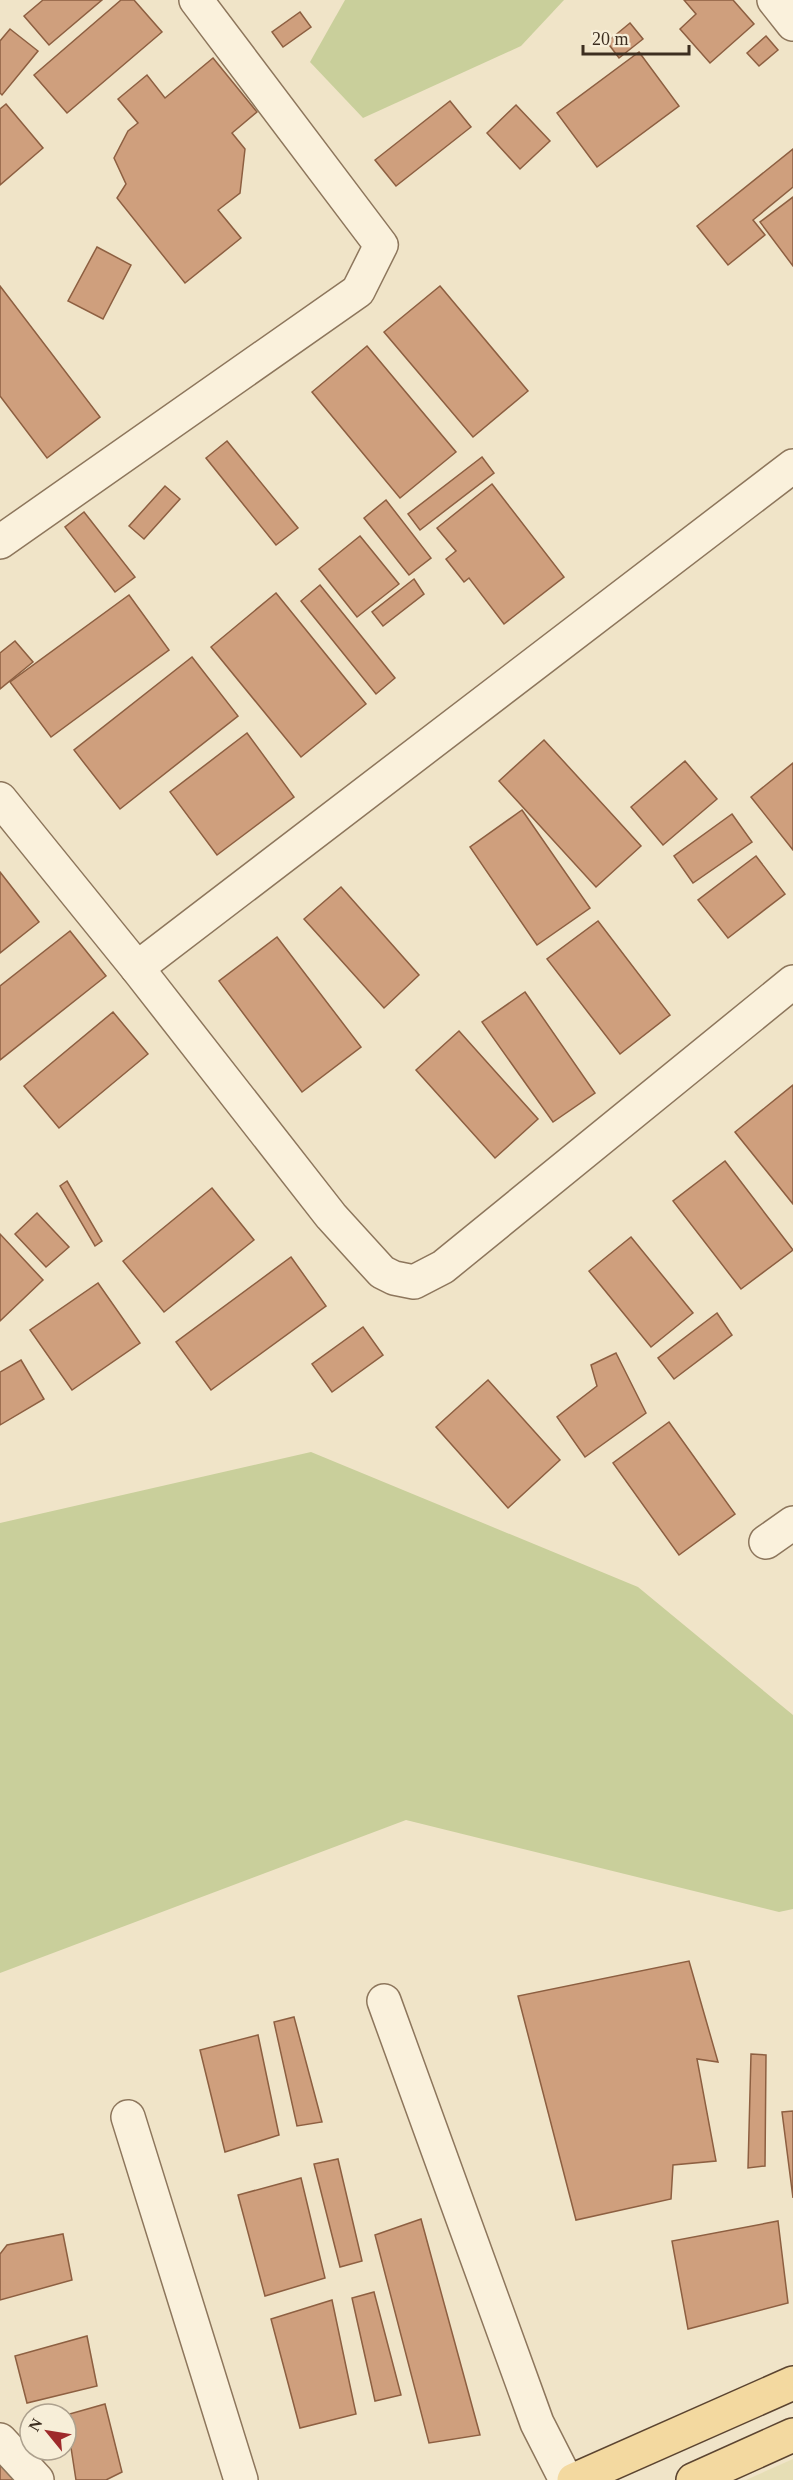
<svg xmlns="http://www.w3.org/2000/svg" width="793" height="2480" viewBox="0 0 793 2480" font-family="Georgia,serif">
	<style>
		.farmland { fill: #e6deb5 }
		.green { fill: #c9cf9b }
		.building { fill: #cf9f7d; stroke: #8d5f41; stroke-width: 1.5 }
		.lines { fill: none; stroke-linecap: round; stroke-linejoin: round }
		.minor-casing { stroke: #8d765c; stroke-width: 36 }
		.major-casing { stroke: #5b4430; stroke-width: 36 }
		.minor { stroke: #faf1dc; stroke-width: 33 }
		.major { stroke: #f3d9a0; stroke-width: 33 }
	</style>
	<rect width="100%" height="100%" fill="#f0e4c8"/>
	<path class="farmland" d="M793,2459V2480H746Z"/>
	<g class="green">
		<path d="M345,0H564L521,46L363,118L310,62Z"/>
		<path d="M311,1452L638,1587L793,1715V1909L779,1912L406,1820L0,1973V1523Z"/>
	</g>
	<g class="building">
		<path d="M43,0H102L49,45L24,16Z"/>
		<path d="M121,0H134L162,32L67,113L34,75Z"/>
		<path d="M684,0H733L754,24L710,63L680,29L696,14Z"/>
		<path d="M300,12L311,27L283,47L272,32Z"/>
		<path d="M630,23L643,39L619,58L607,42Z"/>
		<path d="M10,29L38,51L2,95L0,93V41Z"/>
		<path d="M766,36L778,50L759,66L747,53Z"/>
		<path d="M639,52L679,106L597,167L557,113Z"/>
		<path d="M213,58L257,112L232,133L245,149L240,193L218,210L241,238L185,283L117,198L126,184L114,158L128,131L138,123L118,99L147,75L165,98Z"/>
		<path d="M450,101L471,127L396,186L375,160Z"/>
		<path d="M6,104L43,148L0,185V109Z"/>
		<path d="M516,105L550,141L520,169L487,133Z"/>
		<path d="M793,149V187L753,220L765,235L728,265L697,226Z"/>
		<path d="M793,197V266L760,222Z"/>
		<path d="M97,247L131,265L103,319L68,301Z"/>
		<path d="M0,286L100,417L47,458L0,396Z"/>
		<path d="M440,286L528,391L473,437L384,332Z"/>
		<path d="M367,346L456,452L400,498L312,392Z"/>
		<path d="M227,441L298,528L276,545L206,458Z"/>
		<path d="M482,457L494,473L420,530L408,514Z"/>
		<path d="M492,484L564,577L504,624L469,578L464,582L446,559L456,551L437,528Z"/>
		<path d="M165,486L180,499L144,539L129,526Z"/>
		<path d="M386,500L431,558L409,575L364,518Z"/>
		<path d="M84,512L135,577L115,592L65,527Z"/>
		<path d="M360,536L399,584L357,617L319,569Z"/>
		<path d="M414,579L424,594L383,626L372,612Z"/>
		<path d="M320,585L395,678L376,694L301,601Z"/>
		<path d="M276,593L366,704L301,757L211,647Z"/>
		<path d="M129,595L169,650L51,737L10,682Z"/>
		<path d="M15,641L33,662L0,689V653Z"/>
		<path d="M192,657L238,716L120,809L74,750Z"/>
		<path d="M247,733L294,797L217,855L170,792Z"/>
		<path d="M544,740L641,846L596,887L499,781Z"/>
		<path d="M685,761L717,799L663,845L631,807Z"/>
		<path d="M793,763V850L751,797Z"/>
		<path d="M522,810L590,908L537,945L470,847Z"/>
		<path d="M732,814L752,842L693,883L674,856Z"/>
		<path d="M756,856L785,894L728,938L698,900Z"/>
		<path d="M0,872L39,922L0,953Z"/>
		<path d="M341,887L419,975L384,1008L304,919Z"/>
		<path d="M598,921L670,1015L620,1054L547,959Z"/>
		<path d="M70,931L106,976L0,1060V986Z"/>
		<path d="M277,937L361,1047L302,1092L219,981Z"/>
		<path d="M525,992L595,1093L553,1122L482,1022Z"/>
		<path d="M113,1012L148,1054L59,1128L24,1086Z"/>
		<path d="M459,1031L538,1119L495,1158L416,1070Z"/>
		<path d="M793,1085V1204L735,1132Z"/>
		<path d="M725,1161L793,1250L741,1289L673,1201Z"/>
		<path d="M67,1181L102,1241L95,1246L60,1186Z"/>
		<path d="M212,1188L254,1240L164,1312L123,1261Z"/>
		<path d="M37,1213L69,1247L46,1267L15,1234Z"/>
		<path d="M0,1234L43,1280L0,1321Z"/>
		<path d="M631,1237L693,1313L651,1347L589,1271Z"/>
		<path d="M291,1257L326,1306L211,1390L176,1342Z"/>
		<path d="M98,1283L140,1343L72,1390L30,1330Z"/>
		<path d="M717,1313L732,1335L674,1379L658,1358Z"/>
		<path d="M363,1327L383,1355L332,1392L312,1364Z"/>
		<path d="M616,1353L646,1413L585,1457L557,1417L597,1386L591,1365Z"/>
		<path d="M21,1360L44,1399L0,1425V1372Z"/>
		<path d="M488,1380L560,1460L508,1508L436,1427Z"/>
		<path d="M669,1422L735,1514L679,1555L613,1463Z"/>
		<path d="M689,1961L718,2062L697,2059L716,2161L673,2165L671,2199L576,2220L518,1996Z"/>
		<path d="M294,2017L322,2122L297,2126L274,2022Z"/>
		<path d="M258,2035L279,2135L225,2152L200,2050Z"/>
		<path d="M751,2054L766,2055L765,2166L748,2168Z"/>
		<path d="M793,2111V2198L782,2112Z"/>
		<path d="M338,2159L362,2261L340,2267L314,2164Z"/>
		<path d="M301,2178L325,2278L265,2296L238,2195Z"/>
		<path d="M421,2219L480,2435L429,2443L375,2235Z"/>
		<path d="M778,2221L788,2303L688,2329L672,2241Z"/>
		<path d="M63,2234L72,2280L0,2300V2254L7,2245Z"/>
		<path d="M374,2292L401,2395L375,2401L352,2298Z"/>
		<path d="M332,2300L356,2414L300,2428L271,2319Z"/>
		<path d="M87,2336L97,2386L27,2403L15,2356Z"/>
		<path d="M105,2404L122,2472L106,2480H76L66,2415Z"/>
		<path d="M0,2459L16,2480H0Z"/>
	</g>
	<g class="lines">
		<defs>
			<g id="minor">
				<path d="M774,0L793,24"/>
				<path d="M0,542L358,291L381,245L196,0"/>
				<path d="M0,799L137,968L331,1216L382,1272L394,1278L414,1282L443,1267L793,982"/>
				<path d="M137,968L793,466"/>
				<path d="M766,1542L793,1523"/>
				<path d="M384,2001L537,2423L566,2480"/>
				<path d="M128,2117L241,2480"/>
				<path d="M0,2440L37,2480"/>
			</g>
			<g id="major">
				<path d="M574,2480L793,2383"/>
				<path d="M693,2480L793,2435"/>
			</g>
		</defs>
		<use href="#minor" class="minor-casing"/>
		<use href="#major" class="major-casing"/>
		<use href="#minor" class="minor"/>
		<use href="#major" class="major"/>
	</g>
	<g transform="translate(48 2432) rotate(300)"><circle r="28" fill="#f7eed8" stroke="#ada18e" stroke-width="1.5"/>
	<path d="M0-4.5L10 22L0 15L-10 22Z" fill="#9e2a2b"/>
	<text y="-9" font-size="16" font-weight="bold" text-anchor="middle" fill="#3d2e20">N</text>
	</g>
	<path d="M583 45v9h106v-9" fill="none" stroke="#3d2e20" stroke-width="3"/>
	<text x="592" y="45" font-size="18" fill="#3d2e20" stroke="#f7eed8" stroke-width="4.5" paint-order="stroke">20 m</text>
</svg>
